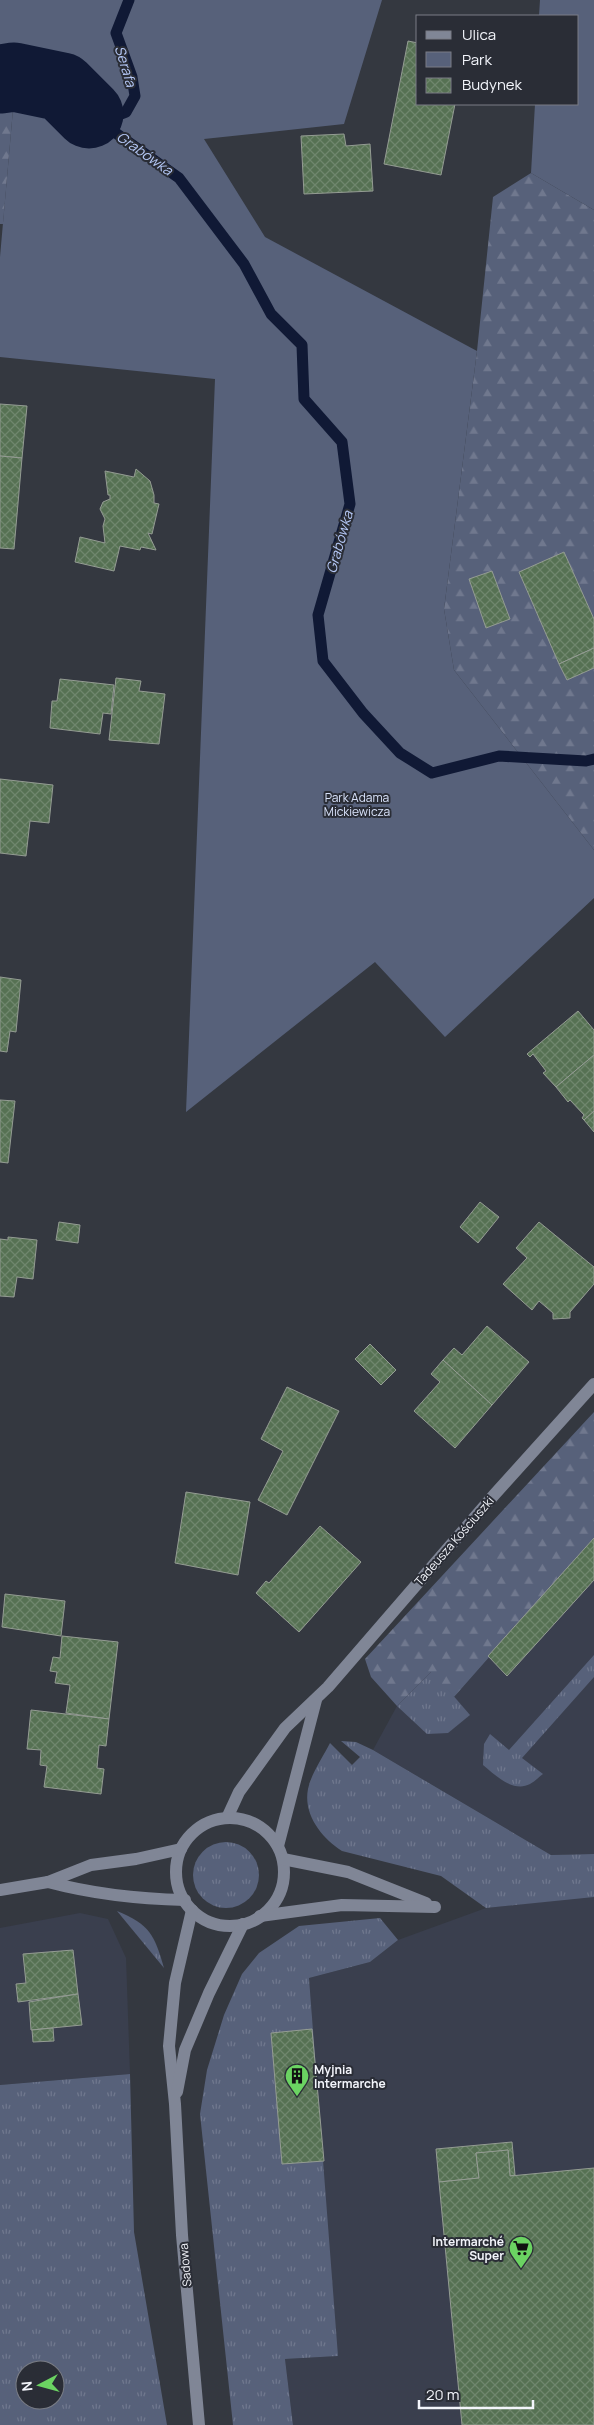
<svg xmlns="http://www.w3.org/2000/svg" width="594" height="2425" viewBox="0 0 594 2425" font-family="Manrope,sans-serif">
	<style>
		.built { fill: #3a3f4e }
		.grass { fill: url(#grass-tufts); fill-rule: evenodd }
		.forest { fill: url(#forest-firs) }
		.park { fill: #57617a }
		.lines { fill: none; stroke-linecap: round; stroke-linejoin: round }
		.stream { stroke: #101935; stroke-width: 11 }
		.river { stroke: #101935; stroke-width: 69 }
		.building { fill: url(#building-cross-hatch); stroke: #949c93 }
		.minor { stroke: #808696; stroke-width: 12 }
		.labels { text-anchor: middle; dominant-baseline: central; stroke-width: 4; stroke-linejoin: round; paint-order: stroke }
		.park-label { font-size: 12px; fill: #d9e3fb; stroke: #2a2d36 }
		.street-label { font-size: 12px; fill: #f3f5fb; stroke: #2a2d36 }
		.poi-label { font-size: 12px; font-weight: bold; fill: #f3f5fb; stroke: #2a2d36; text-anchor: start }
		.water-label { font-size: 14px; font-style: italic; fill: #b5c8f7; stroke: #2a2d36 }
	</style>
	<defs>
		<pattern id="grass-tufts" width="24" height="20" patternUnits="userSpaceOnUse" patternTransform="scale(1.25)"><rect width="24" height="20" fill="#57617a"/><path d="M3 7l-1-3M5 7V3M7 7l1-3M15 17l-1-3M17 17v-4M19 17l1-3" fill="none" stroke="#70788e"/></pattern>
		<pattern id="forest-firs" width="22" height="20" patternUnits="userSpaceOnUse" patternTransform="scale(1.25)"><rect width="22" height="20" fill="#57617a"/><path d="M5 1l3.5 6h-7zM16 11l3.5 6h-7z" fill="#70788e"/></pattern>
		<pattern id="building-cross-hatch" width="8" height="8" patternUnits="userSpaceOnUse" patternTransform="scale(1.25)"><rect width="8" height="8" fill="#567153"/><path d="M0 0l8 8M0 8l8-8" fill="none" stroke="#6f866d"/></pattern>
	</defs>
	<rect width="100%" height="100%" fill="#343840"/>
	<g class="built">
		<path d="M594,1538V1854L551,1855L373,1750L397,1706L432,1671L454,1697Z"/>
		<path d="M594,1896V2425H293L285,2359L337,2356L309,1978L370,1962L398,1940L486,1908Z"/>
		<path d="M80,1913L108,1919L126,1958L130,2074L0,2085V1928Z"/>
	</g>
	<g class="grass">
		<path d="M594,1655V1677L522,1758L543,1774C539,1777 534,1782 530,1784C513,1793 495,1775 483,1765L484,1744L490,1734L509,1750Z"/>
		<path d="M432,1671L470,1715L448,1733L427,1734L397,1706Z"/>
		<path d="M341,1741L356,1742L373,1750L551,1855L594,1854V1897L486,1908L441,1876L342,1851C322,1838 303,1815 308,1789C311,1774 323,1757 330,1743L352,1765L360,1757Z"/>
		<circle cx="226" cy="1875" r="33"/>
		<path d="M117,1911C150,1925 154,1934 164,1968Z"/>
		<path d="M380,1918L398,1940L370,1962L309,1978L338,2356L285,2359L293,2425H233L200,2114L207,2070L224,2015L242,1974L259,1953L299,1926Z"/>
		<path d="M130,2074L134,2232L167,2425H0V2085ZM25,2370H55V2400H25Z"/>
	</g>
	<g class="forest">
		<path d="M0,44L13,65L14,98L3,224H0Z"/>
		<path d="M531,173L594,210V850L454,670L444,609L477,351L493,197Z"/>
		<path d="M594,1412V1538L454,1697L431,1672L397,1706L371,1677L365,1659Z"/>
	</g>
	<g class="park">
		<path d="M0,0H382L344,124L204,139L265,237L477,351L444,609L454,670L594,850V898L445,1037L375,962L186,1112L215,379L0,357V257L14,98L13,65L0,44Z"/>
		<path d="M540,0H594V210L531,173L535,104H578V16H539Z"/>
	</g>
	<g class="lines">
		<g class="stream">
			<path d="M89,114L179,178L244,264L271,314L302,345L304,399L342,442L350,504L318,615L323,661L363,713L400,753L432,773L499,756L586,761L594,759"/>
			<path d="M94,115L108,119L126,112L135,96L132,77L116,33L129,0"/>
		</g>
		<path class="river" d="M0,79L14,77L62,87L89,114"/>
	</g>
	<g class="building">
		<path d="M408,41L418,43V104H455L441,175L384,164Z"/>
		<path d="M344,134L346,146L370,144L373,191L304,194L301,136Z"/>
		<path d="M0,404L27,406L22,458L0,456Z"/>
		<path d="M0,456L22,458L14,549L0,548Z"/>
		<path d="M136,469L150,481L154,495V503L159,504L152,534L148,533L156,550L141,547L140,550L120,546L114,571L75,562L80,537L105,543L103,526L105,519L100,509L103,502L110,499V495H108L105,471L134,477Z"/>
		<path d="M564,552L594,619V648L559,664L519,572Z"/>
		<path d="M492,571L510,619L486,628L469,579Z"/>
		<path d="M594,648V668L567,680L559,664Z"/>
		<path d="M116,678L141,681L139,691L165,694L159,744L109,740Z"/>
		<path d="M60,679L114,685L111,714L103,713L100,734L50,728L52,701H57Z"/>
		<path d="M0,779L53,785L49,823L30,821L26,856L0,853Z"/>
		<path d="M0,977L21,980L16,1032L10,1031L7,1052L0,1051Z"/>
		<path d="M578,1011L594,1030V1055L556,1087L543,1073L546,1071L533,1054L530,1057L527,1054Z"/>
		<path d="M594,1055V1111L584,1120L582,1118L584,1115L570,1100L568,1102L556,1087Z"/>
		<path d="M0,1100L15,1101L8,1163L0,1162Z"/>
		<path d="M594,1111V1132L584,1120Z"/>
		<path d="M480,1202L499,1217L478,1243L460,1227Z"/>
		<path d="M59,1222L80,1225L78,1243L56,1240Z"/>
		<path d="M539,1222L594,1267V1284L570,1312V1318L553,1319V1313L539,1301L532,1310L503,1284L527,1258L516,1248Z"/>
		<path d="M8,1237L37,1240L33,1279L17,1277L14,1297L0,1296V1239L8,1240Z"/>
		<path d="M487,1326L529,1362L492,1405L443,1360L454,1348L462,1355Z"/>
		<path d="M370,1344L396,1370L381,1385L355,1359Z"/>
		<path d="M443,1360L492,1405L455,1448L414,1411L440,1382L431,1374Z"/>
		<path d="M287,1387L339,1411L287,1515L258,1500L283,1451L261,1439Z"/>
		<path d="M186,1492L250,1502L238,1575L175,1563Z"/>
		<path d="M320,1526L361,1562L299,1632L256,1593L266,1581L269,1583Z"/>
		<path d="M594,1538V1580L507,1676L488,1656Z"/>
		<path d="M5,1594L65,1601L61,1636L2,1627Z"/>
		<path d="M62,1636L118,1642L109,1719L66,1713L70,1685L55,1683L57,1672L50,1671L53,1657L60,1658Z"/>
		<path d="M31,1710L109,1719L106,1746L99,1745L97,1768L104,1769L101,1794L44,1787L47,1766L40,1765L41,1750L27,1749Z"/>
		<path d="M73,1950L78,1994L18,2002L16,1984L26,1983L23,1954Z"/>
		<path d="M78,1994L82,2025L31,2030L29,2002Z"/>
		<path d="M53,2028L54,2041L33,2042L32,2030Z"/>
		<path d="M312,2029L324,2161L282,2164L271,2033Z"/>
		<path d="M512,2142L515,2175L510,2176L508,2150L492,2152L476,2153L479,2178L439,2182L436,2149Z"/>
		<path d="M508,2150L510,2176L594,2168V2425H462L439,2182L479,2178L476,2153Z"/>
	</g>
	<g class="lines">
		<g class="minor">
			<path d="M227,1818L239,1792L285,1728L328,1687L494,1495L594,1384"/>
			<circle cx="230" cy="1872" r="54"/>
			<path d="M278,1846L316,1700"/>
			<path d="M283,1859L348,1872L426,1903"/>
			<path d="M48,1882C93,1894 138,1899 185,1900"/>
			<path d="M0,1890L48,1882L91,1865L136,1859L181,1849"/>
			<path d="M192,1910L175,1983L169,2046L175,2104L182,2235L199,2425"/>
			<path d="M260,1916L342,1905L435,1907"/>
			<path d="M177,2092L185,2050L209,1993L243,1924"/>
		</g>
	</g>
	<defs>
		<symbol id="building-pin" viewBox="-11 -11 22 30"><path d="M0 17L-7.5 6A9.5 9.5 0 1 1 7.5 6Z" fill="#6bd362" stroke="#2a2d36"/><path d="M-4-6H4V6H1V3H-1V6H-4ZM-2.5-4.3h1.7v1.8h-1.7ZM.8-4.3h1.7v1.8H.8ZM-2.5-1h1.7V.8h-1.7ZM.8-1h1.7V.8H.8Z" fill="#111"/></symbol>
		<symbol id="supermarket-pin" viewBox="-11 -11 22 30"><path d="M0 17L-7.5 6A9.5 9.5 0 1 1 7.5 6Z" fill="#6bd362" stroke="#2a2d36"/><path d="M-6-5.5h2.5l.6 2H6L4.5 2H-2.5L-4.4-4H-6ZM-1.5 3.2a1.3 1.3 0 1 0 .1 0ZM3 3.2a1.3 1.3 0 1 0 .1 0Z" fill="#111"/></symbol>
	</defs>
	<g fill-rule="evenodd">
		<use href="#building-pin" x="283" y="2062" width="28" height="38"/>
		<use href="#supermarket-pin" x="507" y="2234" width="28" height="38"/>
	</g>
	<g class="labels">
		<g class="park-label">
			<text x="357" y="797">Park Adama<tspan x="357" dy="14">Mickiewicza</tspan></text>
		</g>
		<g class="street-label">
			<text transform="translate(454 1541) rotate(-49)">Tadeusza Kościuszki</text>
			<text transform="translate(185 2265) rotate(-95)">Sadowa</text>
		</g>
		<g class="poi-label">
			<text x="314" y="2069">Myjnia<tspan x="314" dy="14">Intermarche</tspan></text>
			<text x="504" y="2241" text-anchor="end">Intermarché<tspan x="504" dy="14">Super</tspan></text>
		</g>
		<g class="water-label">
			<text transform="translate(126 66) rotate(73)">Serafa</text>
			<text transform="translate(145 153) rotate(35)">Grabówka</text>
			<text transform="translate(339 542) rotate(-74)">Grabówka</text>
		</g>
	</g>
	<rect x="416" y="15" width="162" height="90" fill="#2a2d36" stroke="#7a7d85"/>
	<rect x="426" y="31" width="25" height="8" fill="#808696" stroke="#7a7d85"/>
	<text x="462" y="40" font-size="15" fill="#f3f5fb">Ulica</text>
	<rect x="426" y="52" width="25" height="15" fill="#57617a" stroke="#7a7d85"/>
	<text x="462" y="65" font-size="15" fill="#f3f5fb">Park</text>
	<rect x="426" y="78" width="25" height="15" fill="url(#building-cross-hatch)" stroke="#7a7d85"/>
	<text x="462" y="90" font-size="15" fill="#f3f5fb">Budynek</text>
	<g transform="translate(40 2385) rotate(264)"><circle r="24" fill="#2a2d36" stroke="#7a7d85"/>
	<path d="M0-4L9 19L0 12L-9 19Z" fill="#6bd362"/>
	<text y="-8" font-size="14" font-weight="bold" text-anchor="middle" fill="#f3f5fb">N</text>
	</g>
	<path d="M419 2400v8h114v-8" fill="none" stroke="#f3f5fb" stroke-width="2.5"/>
	<text x="426" y="2400" font-size="15" fill="#f3f5fb" stroke="#2a2d36" stroke-width="4" paint-order="stroke">20 m</text>
</svg>
